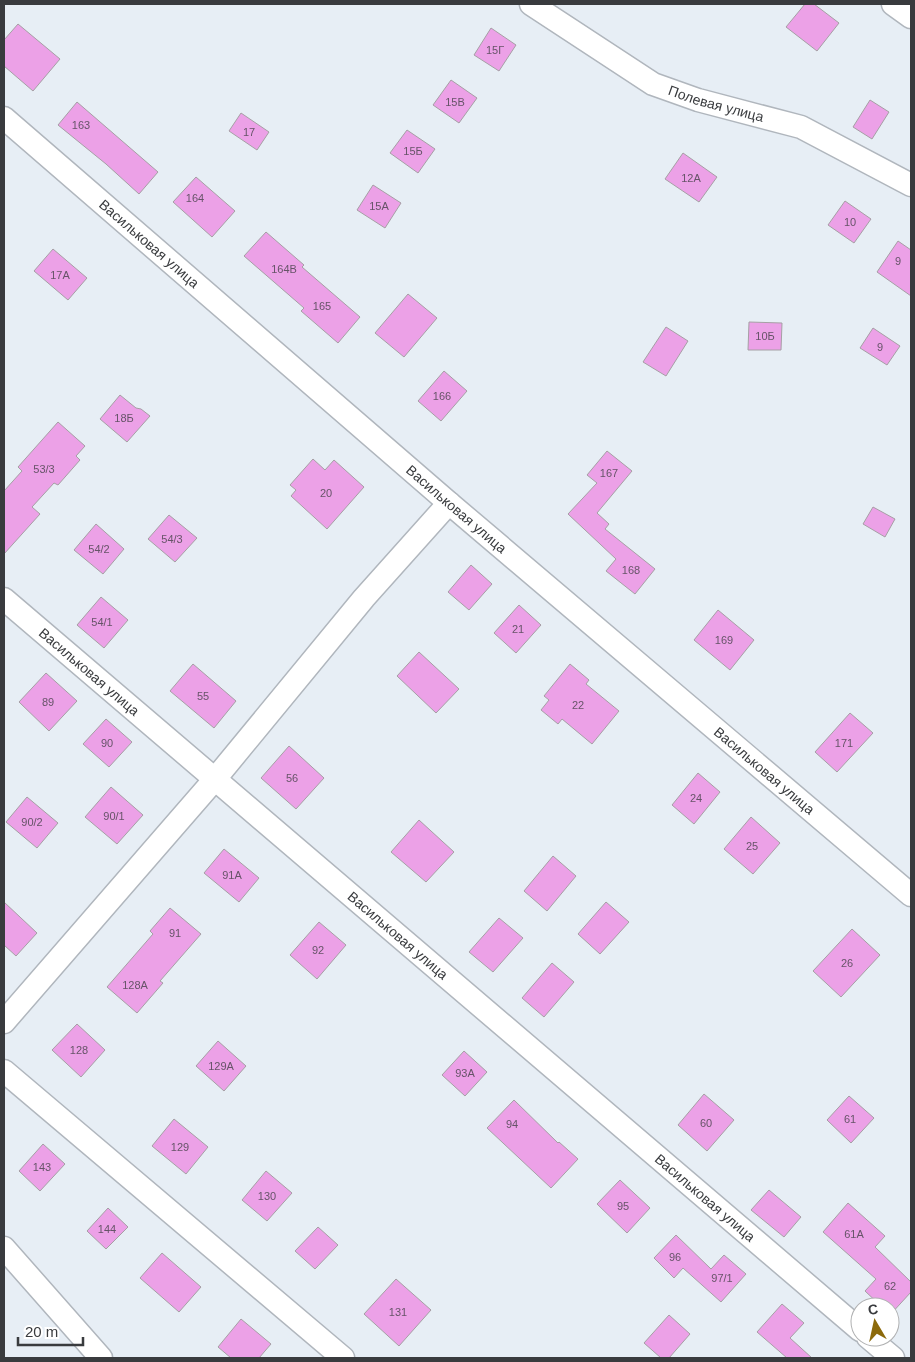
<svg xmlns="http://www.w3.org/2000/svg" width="915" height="1362" viewBox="0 0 915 1362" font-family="Helvetica,sans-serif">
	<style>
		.building { fill: #eca1e7; stroke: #a69fa5 }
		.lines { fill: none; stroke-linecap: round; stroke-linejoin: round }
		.minor-casing { stroke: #b0b6bd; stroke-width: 25 }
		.minor { stroke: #fff; stroke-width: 22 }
		.labels { text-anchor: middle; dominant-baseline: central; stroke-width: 4; stroke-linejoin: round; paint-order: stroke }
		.number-label { font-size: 11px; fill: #665468 }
		.street-label { font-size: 14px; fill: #393b3e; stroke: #fff }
	</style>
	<rect width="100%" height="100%" fill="#e7eef5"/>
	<g class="building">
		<path d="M805,4H814L839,23L817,51L786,27Z"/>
		<path d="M18,24L60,59L33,91L4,66V40Z"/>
		<path d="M491,28L516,45L499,71L474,55Z"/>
		<path d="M451,80L477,98L459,123L433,105Z"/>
		<path d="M870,100L889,112L872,139L853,127Z"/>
		<path d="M77,102L158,172L139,194L106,164L58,125Z"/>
		<path d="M241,113L269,132L257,150L229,131Z"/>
		<path d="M407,130L435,149L418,173L390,153Z"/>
		<path d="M683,153L717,177L699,202L665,179Z"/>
		<path d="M196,177L235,211L212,237L173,202Z"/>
		<path d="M373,185L401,203L385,228L357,210Z"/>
		<path d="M845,201L871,219L854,243L828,225Z"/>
		<path d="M266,232L304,265L302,267L360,317L338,343L301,311L304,308L244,256Z"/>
		<path d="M898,241L911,250V296L877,272Z"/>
		<path d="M53,249L87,278L68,300L34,271Z"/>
		<path d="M408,294L437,318L404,357L375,333Z"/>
		<path d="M749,322L782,323L781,350H748Z"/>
		<path d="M666,327L688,341L666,376L643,362Z"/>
		<path d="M873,328L900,346L887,365L860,348Z"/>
		<path d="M444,371L467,391L441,421L418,401Z"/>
		<path d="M120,395L136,408L141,409L150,416L127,442L100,419Z"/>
		<path d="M58,422L85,446L76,456L80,460L58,485L54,483L32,507L40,514L4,554V491L22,471L18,467Z"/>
		<path d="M607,451L632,471L597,513L609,524L605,529L655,569L635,594L606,571L616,559L568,514L597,483L587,475Z"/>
		<path d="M313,459L325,470L334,460L364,487L327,529L291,496L296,490L290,485Z"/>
		<path d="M873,507L895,519L885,537L863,524Z"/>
		<path d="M169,515L197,538L175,562L148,539Z"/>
		<path d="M96,524L124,549L103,574L74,550Z"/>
		<path d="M471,565L492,584L469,610L448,592Z"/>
		<path d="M101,597L128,620L104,648L77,625Z"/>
		<path d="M519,605L541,625L516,653L494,633Z"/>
		<path d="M718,610L754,640L730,670L694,640Z"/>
		<path d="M419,652L459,689L436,713L397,676Z"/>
		<path d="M193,664L236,701L214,728L170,691Z"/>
		<path d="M570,664L589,680L586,684L619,711L592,744L562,719L558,724L541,710L549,700L544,696Z"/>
		<path d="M46,673L77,701L49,731L19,702Z"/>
		<path d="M850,713L873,733L837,772L815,752Z"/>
		<path d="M106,719L132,742L109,767L83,744Z"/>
		<path d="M289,746L324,778L296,809L261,778Z"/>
		<path d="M698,773L720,792L694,824L672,805Z"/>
		<path d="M111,787L143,815L117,844L85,817Z"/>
		<path d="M27,797L58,823L37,848L6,822Z"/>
		<path d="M751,817L780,843L753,874L724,849Z"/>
		<path d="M419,820L454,852L426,882L391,852Z"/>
		<path d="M224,849L259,878L239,902L204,873Z"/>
		<path d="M553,856L576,876L547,911L524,891Z"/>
		<path d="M4,902L37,933L16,956L4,945Z"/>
		<path d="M606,902L629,922L600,954L578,934Z"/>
		<path d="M170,908L201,934L160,981L163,983L137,1013L107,987L153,934L150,931Z"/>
		<path d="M499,918L523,938L493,972L469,952Z"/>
		<path d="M319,922L346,945L317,979L290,955Z"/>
		<path d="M852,929L880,955L841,997L813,971Z"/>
		<path d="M552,963L574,982L544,1017L522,998Z"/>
		<path d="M77,1024L105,1050L81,1077L52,1050Z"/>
		<path d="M218,1041L246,1066L224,1091L196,1066Z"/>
		<path d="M464,1051L487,1072L465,1096L442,1075Z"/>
		<path d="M704,1094L734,1120L707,1151L678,1125Z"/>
		<path d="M849,1096L874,1118L851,1143L827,1120Z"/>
		<path d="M514,1100L558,1143L559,1142L578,1159L551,1188L487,1128Z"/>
		<path d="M174,1119L208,1147L186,1174L152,1146Z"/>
		<path d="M43,1144L65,1164L40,1191L19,1171Z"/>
		<path d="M266,1171L292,1193L267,1221L242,1200Z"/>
		<path d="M620,1180L650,1208L627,1233L597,1204Z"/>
		<path d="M769,1190L801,1217L784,1237L751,1210Z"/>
		<path d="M848,1203L885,1236L875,1247L911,1282V1292L890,1315V1307H882L865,1291L876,1279L823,1232Z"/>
		<path d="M108,1208L128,1227L106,1249L87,1231Z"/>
		<path d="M318,1227L338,1245L315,1269L295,1251Z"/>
		<path d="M676,1235L711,1269L724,1255L746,1274L721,1302L683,1268L674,1278L654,1258Z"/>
		<path d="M162,1253L201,1287L179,1312L140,1278Z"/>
		<path d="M396,1279L431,1310L399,1346L364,1314Z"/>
		<path d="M782,1304L804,1323L790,1338L812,1358H787L757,1332Z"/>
		<path d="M669,1315L690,1334L669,1358H661L644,1343Z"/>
		<path d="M241,1319L271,1344L259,1358H231L218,1347Z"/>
	</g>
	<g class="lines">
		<defs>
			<g id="minor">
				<path id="s1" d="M531,4L653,84L698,100L801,127L911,185"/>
				<path d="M893,4L911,17"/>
				<path id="s2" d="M4,118L449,503L911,895"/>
				<path id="s3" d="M4,599L860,1330"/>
				<path d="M4,1022L215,779L364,598L449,503"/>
				<path d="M4,1071L343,1358"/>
				<path d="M4,1248L101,1358"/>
				<path d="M868,1337L893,1358"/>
			</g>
		</defs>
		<use href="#minor" class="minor-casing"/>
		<use href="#minor" class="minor"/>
	</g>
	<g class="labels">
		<g class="number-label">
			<text x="495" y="50">15Г</text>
			<text x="455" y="102">15В</text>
			<text x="81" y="125">163</text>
			<text x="249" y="132">17</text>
			<text x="413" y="151">15Б</text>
			<text x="691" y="178">12А</text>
			<text x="195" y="198">164</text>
			<text x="379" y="206">15А</text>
			<text x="850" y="222">10</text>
			<text x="898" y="261">9</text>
			<text x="284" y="269">164В</text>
			<text x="60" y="275">17А</text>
			<text x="322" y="306">165</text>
			<text x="765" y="336">10Б</text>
			<text x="880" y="347">9</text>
			<text x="442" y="396">166</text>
			<text x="124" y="418">18Б</text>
			<text x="44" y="469">53/3</text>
			<text x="609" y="473">167</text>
			<text x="326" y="493">20</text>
			<text x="172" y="539">54/3</text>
			<text x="99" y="549">54/2</text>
			<text x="631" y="570">168</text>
			<text x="102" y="622">54/1</text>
			<text x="518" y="629">21</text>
			<text x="724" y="640">169</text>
			<text x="203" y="696">55</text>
			<text x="48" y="702">89</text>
			<text x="578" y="705">22</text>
			<text x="107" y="743">90</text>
			<text x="844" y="743">171</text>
			<text x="292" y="778">56</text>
			<text x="696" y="798">24</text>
			<text x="114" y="816">90/1</text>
			<text x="32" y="822">90/2</text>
			<text x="752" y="846">25</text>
			<text x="232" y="875">91А</text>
			<text x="175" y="933">91</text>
			<text x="318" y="950">92</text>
			<text x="847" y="963">26</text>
			<text x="135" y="985">128А</text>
			<text x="79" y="1050">128</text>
			<text x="221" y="1066">129А</text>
			<text x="465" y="1073">93А</text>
			<text x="850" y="1119">61</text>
			<text x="706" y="1123">60</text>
			<text x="512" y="1124">94</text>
			<text x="180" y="1147">129</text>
			<text x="42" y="1167">143</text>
			<text x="267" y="1196">130</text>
			<text x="623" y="1206">95</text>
			<text x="107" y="1229">144</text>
			<text x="854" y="1234">61А</text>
			<text x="675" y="1257">96</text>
			<text x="722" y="1278">97/1</text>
			<text x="890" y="1286">62</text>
			<text x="398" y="1312">131</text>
		</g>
		<g class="street-label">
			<text stroke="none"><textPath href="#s1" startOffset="212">Полевая улица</textPath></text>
			<text stroke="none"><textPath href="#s2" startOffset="192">Васильковая улица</textPath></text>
			<text stroke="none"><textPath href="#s2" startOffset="598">Васильковая улица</textPath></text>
			<text stroke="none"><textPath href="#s3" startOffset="112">Васильковая улица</textPath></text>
			<text stroke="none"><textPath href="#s2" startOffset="1002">Васильковая улица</textPath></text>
			<text stroke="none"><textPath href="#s3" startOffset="518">Васильковая улица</textPath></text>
			<text stroke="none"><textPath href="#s3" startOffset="922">Васильковая улица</textPath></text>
		</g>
	</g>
	<rect width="915" height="1362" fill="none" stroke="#393b3e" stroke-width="10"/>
	<g transform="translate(875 1322) rotate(351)"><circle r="24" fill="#ffffff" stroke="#b0b1b2"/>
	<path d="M0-4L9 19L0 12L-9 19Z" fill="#8c6a0b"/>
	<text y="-8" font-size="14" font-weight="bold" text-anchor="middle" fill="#393b3e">С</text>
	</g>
	<path d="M18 1337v8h65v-8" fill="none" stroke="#393b3e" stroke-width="2.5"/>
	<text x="25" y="1337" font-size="15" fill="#393b3e" stroke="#ffffff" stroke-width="4" paint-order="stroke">20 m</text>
</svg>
